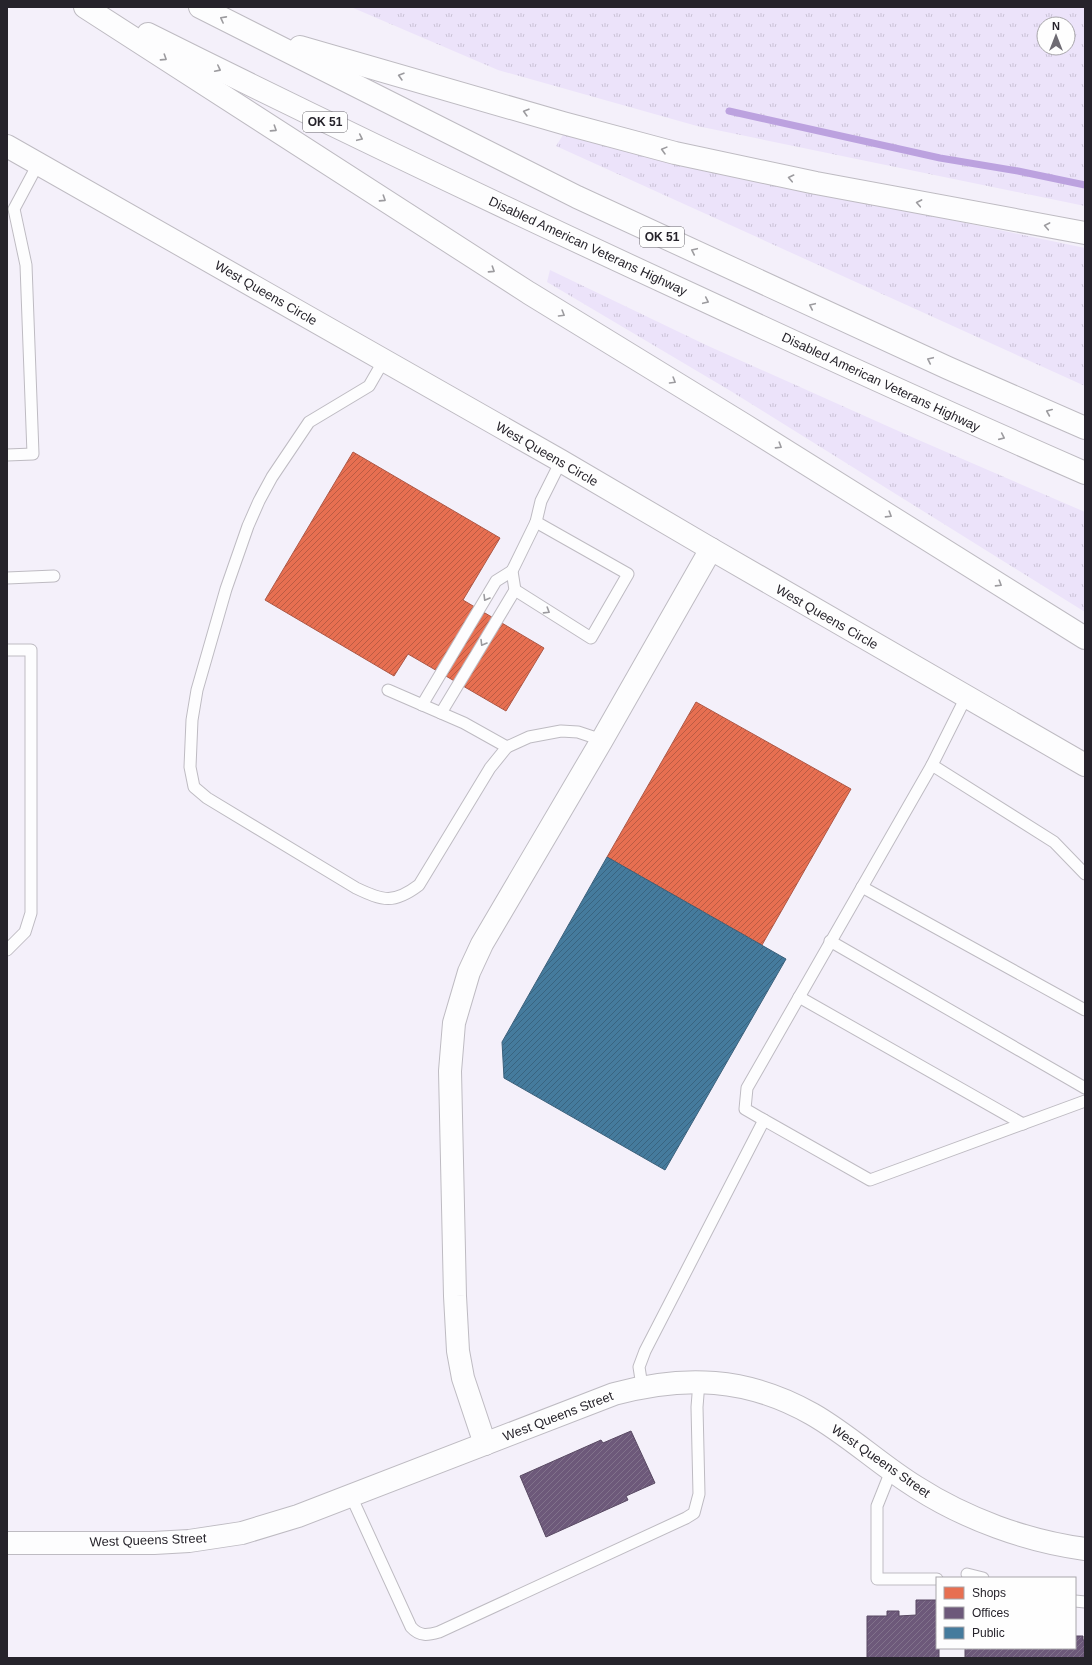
<svg xmlns="http://www.w3.org/2000/svg" width="1092" height="1665" viewBox="0 0 1092 1665" font-family="Helvetica,sans-serif">
	<style>
		.grass { fill: url(#grass-tufts); fill-rule: evenodd }
		.shops { fill: url(#shops-hatch); stroke: #ad5846 }
		.offices { fill: url(#offices-hatch); stroke: #584962 }
		.public { fill: url(#public-hatch); stroke: #3c617b }
		.lines { fill: none; stroke-linecap: round; stroke-linejoin: round }
		.stream { stroke: #bca2df; stroke-width: 7 }
		.lane-casing { stroke: #bebbc2; stroke-width: 13 }
		.street-casing { stroke: #bebbc2; stroke-width: 24 }
		.secondary-casing { stroke: #bebbc2; stroke-width: 24 }
		.highway-casing { stroke: #bebbc2; stroke-width: 24 }
		.lane { stroke: #fdfdfe; stroke-width: 11 }
		.street { stroke: #fdfdfe; stroke-width: 22 }
		.secondary { stroke: #fdfdfe; stroke-width: 22 }
		.highway { stroke: #fdfdfe; stroke-width: 22 }
		.oneway { stroke: #9c9b9f }
		.labels { text-anchor: middle; dominant-baseline: central; stroke-width: 4; stroke-linejoin: round; paint-order: stroke }
		.shield { fill: #fefefe; stroke: #67656a; stroke-width: 1 }
		.shield-label { font-size: 12px; font-weight: bold; fill: #26232b }
		.street-label { font-size: 13px; fill: #26232b; stroke: #fefefe }
	</style>
	<defs>
		<pattern id="grass-tufts" width="24" height="20" patternUnits="userSpaceOnUse"><rect width="24" height="20" fill="#ece3fa"/><path d="M3 7l-1-3M5 7V3M7 7l1-3M15 17l-1-3M17 17v-4M19 17l1-3" fill="none" stroke="#cac2d6"/></pattern>
		<pattern id="shops-hatch" width="6" height="6" patternUnits="userSpaceOnUse"><rect width="6" height="6" fill="#e76f51"/><path d="M-1 1l2-2M0 6l6-6M5 7l2-2" fill="none" stroke="#bb5b43"/></pattern>
		<pattern id="offices-hatch" width="6" height="6" patternUnits="userSpaceOnUse"><rect width="6" height="6" fill="#6d597a"/><path d="M-1 1l2-2M0 6l6-6M5 7l2-2" fill="none" stroke="#81728b"/></pattern>
		<pattern id="public-hatch" width="6" height="6" patternUnits="userSpaceOnUse"><rect width="6" height="6" fill="#457b9d"/><path d="M-1 1l2-2M0 6l6-6M5 7l2-2" fill="none" stroke="#396480"/></pattern>
	</defs>
	<rect width="100%" height="100%" fill="#f4f0fa"/>
	<g class="grass">
		<path d="M351,7H1085V206L697,126L498,70ZM1044,24H1068V48H1044Z"/>
		<path d="M563,135L719,171L1085,248V386L556,146Z"/>
		<path d="M550,270L706,345L914,438L1085,512V612L729,390L547,282Z"/>
	</g>
	<g class="shops">
		<path d="M353,452L500,538L463,600L544,648L506,711L408,654L394,676L265,600Z"/>
		<path d="M696,702L851,789L762,945L607,857Z"/>
	</g>
	<g class="offices">
		<path d="M631,1431L655,1483L626,1496L628,1500L546,1537L520,1476L601,1440L603,1443Z"/>
		<path d="M916,1600H937V1648H939V1658H867V1616H887V1611H899V1616L916,1615Z"/>
		<path d="M1075,1636H1083V1640H1085V1658H965V1648H1075Z"/>
	</g>
	<path class="public" d="M607,857L786,959L665,1170L504,1078L502,1042Z"/>
	<g class="lines">
		<path class="stream" d="M729,111L940,158L1018,171L1085,185"/>
		<defs>
			<g id="lane">
				<path d="M384,360L369,386L309,422L272,477L259,501L248,526L226,589L197,690L192,720L190,767L194,787L207,798L356,888C383,901 394,904 419,885L490,768L507,747L529,737L561,731L578,732L602,740"/>
				<path d="M7,455L33,454L26,265L14,209L38,164"/>
				<path d="M7,578L54,576"/>
				<path d="M515,590L591,638L628,574L536,522"/>
				<path d="M7,650H31V913L25,932L7,950"/>
				<path d="M388,690L464,723L507,747"/>
				<path d="M422,705L496,581L512,571"/>
				<path d="M441,713L515,590L512,571L536,522L541,501L561,461"/>
				<path d="M932,765L1054,842L1085,874"/>
				<path d="M862,887L1085,1010"/>
				<path d="M830,941L1085,1088"/>
				<path d="M799,997L1023,1124"/>
				<path d="M764,1120L745,1109L747,1088L932,765L966,697"/>
				<path d="M642,1386L639,1367L645,1351L764,1120L870,1180L1085,1101"/>
				<path d="M891,1471L877,1506V1579H937"/>
				<path d="M351,1496L411,1627C420,1637 428,1635 439,1632L686,1518L694,1513L699,1494L697,1407L699,1382"/>
				<path d="M967,1574L983,1578"/>
				<path d="M1075,1601L1085,1602"/>
			</g>
			<g id="street">
				<path d="M485,1444L463,1378L458,1351L455,1296L450,1071L454,1023L469,972L482,944L602,740L711,549"/>
				<path d="M7,1543H154L189,1541L242,1533L298,1516L614,1394C684,1375 747,1377 812,1414C849,1435 880,1465 916,1487C966,1519 1026,1541 1085,1549"/>
			</g>
			<path id="secondary" d="M7,146L561,461L711,549L1085,765"/>
			<g id="highway">
				<path d="M85,7L529,293L746,426L1085,638"/>
				<path d="M200,7L577,197L948,368L1085,428"/>
				<path d="M148,34C330,125 513,212 697,297C826,357 955,416 1085,473"/>
				<path d="M300,47L563,123L675,153L816,183L1085,233"/>
			</g>
		</defs>
		<use href="#lane" class="lane-casing"/>
		<use href="#street" class="street-casing"/>
		<use href="#secondary" class="secondary-casing"/>
		<use href="#highway" class="highway-casing"/>
		<use href="#lane" class="lane"/>
		<use href="#street" class="street"/>
		<use href="#secondary" class="secondary"/>
		<use href="#highway" class="highway"/>
	</g>
	<defs><path id="oneway-chevron" d="M-2-3.5L2.5 0L-2 3.5" fill="none" stroke-width="1.6" stroke-linecap="round" stroke-linejoin="round"/></defs>
	<g class="oneway">
		<use href="#oneway-chevron" transform="translate(223 19) rotate(-152)"/>
		<use href="#oneway-chevron" transform="translate(164 58) rotate(33)"/>
		<use href="#oneway-chevron" transform="translate(218 69) rotate(27)"/>
		<use href="#oneway-chevron" transform="translate(401 76) rotate(-164)"/>
		<use href="#oneway-chevron" transform="translate(526 112) rotate(-164)"/>
		<use href="#oneway-chevron" transform="translate(274 129) rotate(33)"/>
		<use href="#oneway-chevron" transform="translate(360 138) rotate(25)"/>
		<use href="#oneway-chevron" transform="translate(664 150) rotate(-165)"/>
		<use href="#oneway-chevron" transform="translate(791 178) rotate(-168)"/>
		<use href="#oneway-chevron" transform="translate(383 199) rotate(33)"/>
		<use href="#oneway-chevron" transform="translate(919 203) rotate(-169)"/>
		<use href="#oneway-chevron" transform="translate(1047 226) rotate(-169)"/>
		<use href="#oneway-chevron" transform="translate(694 251) rotate(-155)"/>
		<use href="#oneway-chevron" transform="translate(492 270) rotate(33)"/>
		<use href="#oneway-chevron" transform="translate(706 301) rotate(25)"/>
		<use href="#oneway-chevron" transform="translate(812 306) rotate(-155)"/>
		<use href="#oneway-chevron" transform="translate(562 314) rotate(31)"/>
		<use href="#oneway-chevron" transform="translate(930 360) rotate(-155)"/>
		<use href="#oneway-chevron" transform="translate(673 381) rotate(31)"/>
		<use href="#oneway-chevron" transform="translate(1049 412) rotate(-157)"/>
		<use href="#oneway-chevron" transform="translate(1002 437) rotate(24)"/>
		<use href="#oneway-chevron" transform="translate(779 446) rotate(32)"/>
		<use href="#oneway-chevron" transform="translate(889 515) rotate(32)"/>
		<use href="#oneway-chevron" transform="translate(999 584) rotate(32)"/>
		<use href="#oneway-chevron" transform="translate(486 598) rotate(121)"/>
		<use href="#oneway-chevron" transform="translate(547 611) rotate(32)"/>
		<use href="#oneway-chevron" transform="translate(483 643) rotate(121)"/>
	</g>
	<g class="labels">
		<g class="shield">
			<rect x="303" y="112" width="44" height="20" rx="3"/>
			<rect x="640" y="227" width="44" height="20" rx="3"/>
		</g>
		<g class="shield-label">
			<text x="325" y="122">OK 51</text>
			<text x="662" y="237">OK 51</text>
		</g>
		<g class="street-label">
			<text transform="translate(588 246) rotate(25)">Disabled American Veterans Highway</text>
			<text transform="translate(266 293) rotate(30)">West Queens Circle</text>
			<text transform="translate(881 382) rotate(25)">Disabled American Veterans Highway</text>
			<text transform="translate(547 454) rotate(30)">West Queens Circle</text>
			<text transform="translate(827 617) rotate(30)">West Queens Circle</text>
			<text transform="translate(558 1416) rotate(-21)">West Queens Street</text>
			<text transform="translate(881 1461) rotate(35)">West Queens Street</text>
			<text transform="translate(148 1540) rotate(-2)">West Queens Street</text>
		</g>
	</g>
	<rect width="1092" height="1665" fill="none" stroke="#26232b" stroke-width="16"/>
	<rect x="936" y="1577" width="140" height="72" fill="#fefefe" stroke="#a8a6aa"/>
	<rect x="944" y="1587" width="20" height="12" fill="#e76f51" stroke="#a8a6aa"/>
	<text x="972" y="1597" font-size="12" fill="#26232b">Shops</text>
	<rect x="944" y="1607" width="20" height="12" fill="#6d597a" stroke="#a8a6aa"/>
	<text x="972" y="1617" font-size="12" fill="#26232b">Offices</text>
	<rect x="944" y="1627" width="20" height="12" fill="#457b9d" stroke="#a8a6aa"/>
	<text x="972" y="1637" font-size="12" fill="#26232b">Public</text>
	<g transform="translate(1056 36)"><circle r="19" fill="#fefefe" stroke="#a8a6aa"/>
	<path d="M0-3L7 15L0 10L-7 15Z" fill="#6e6b73"/>
	<text y="-6" font-size="11" font-weight="bold" text-anchor="middle" fill="#26232b">N</text>
	</g>
</svg>
